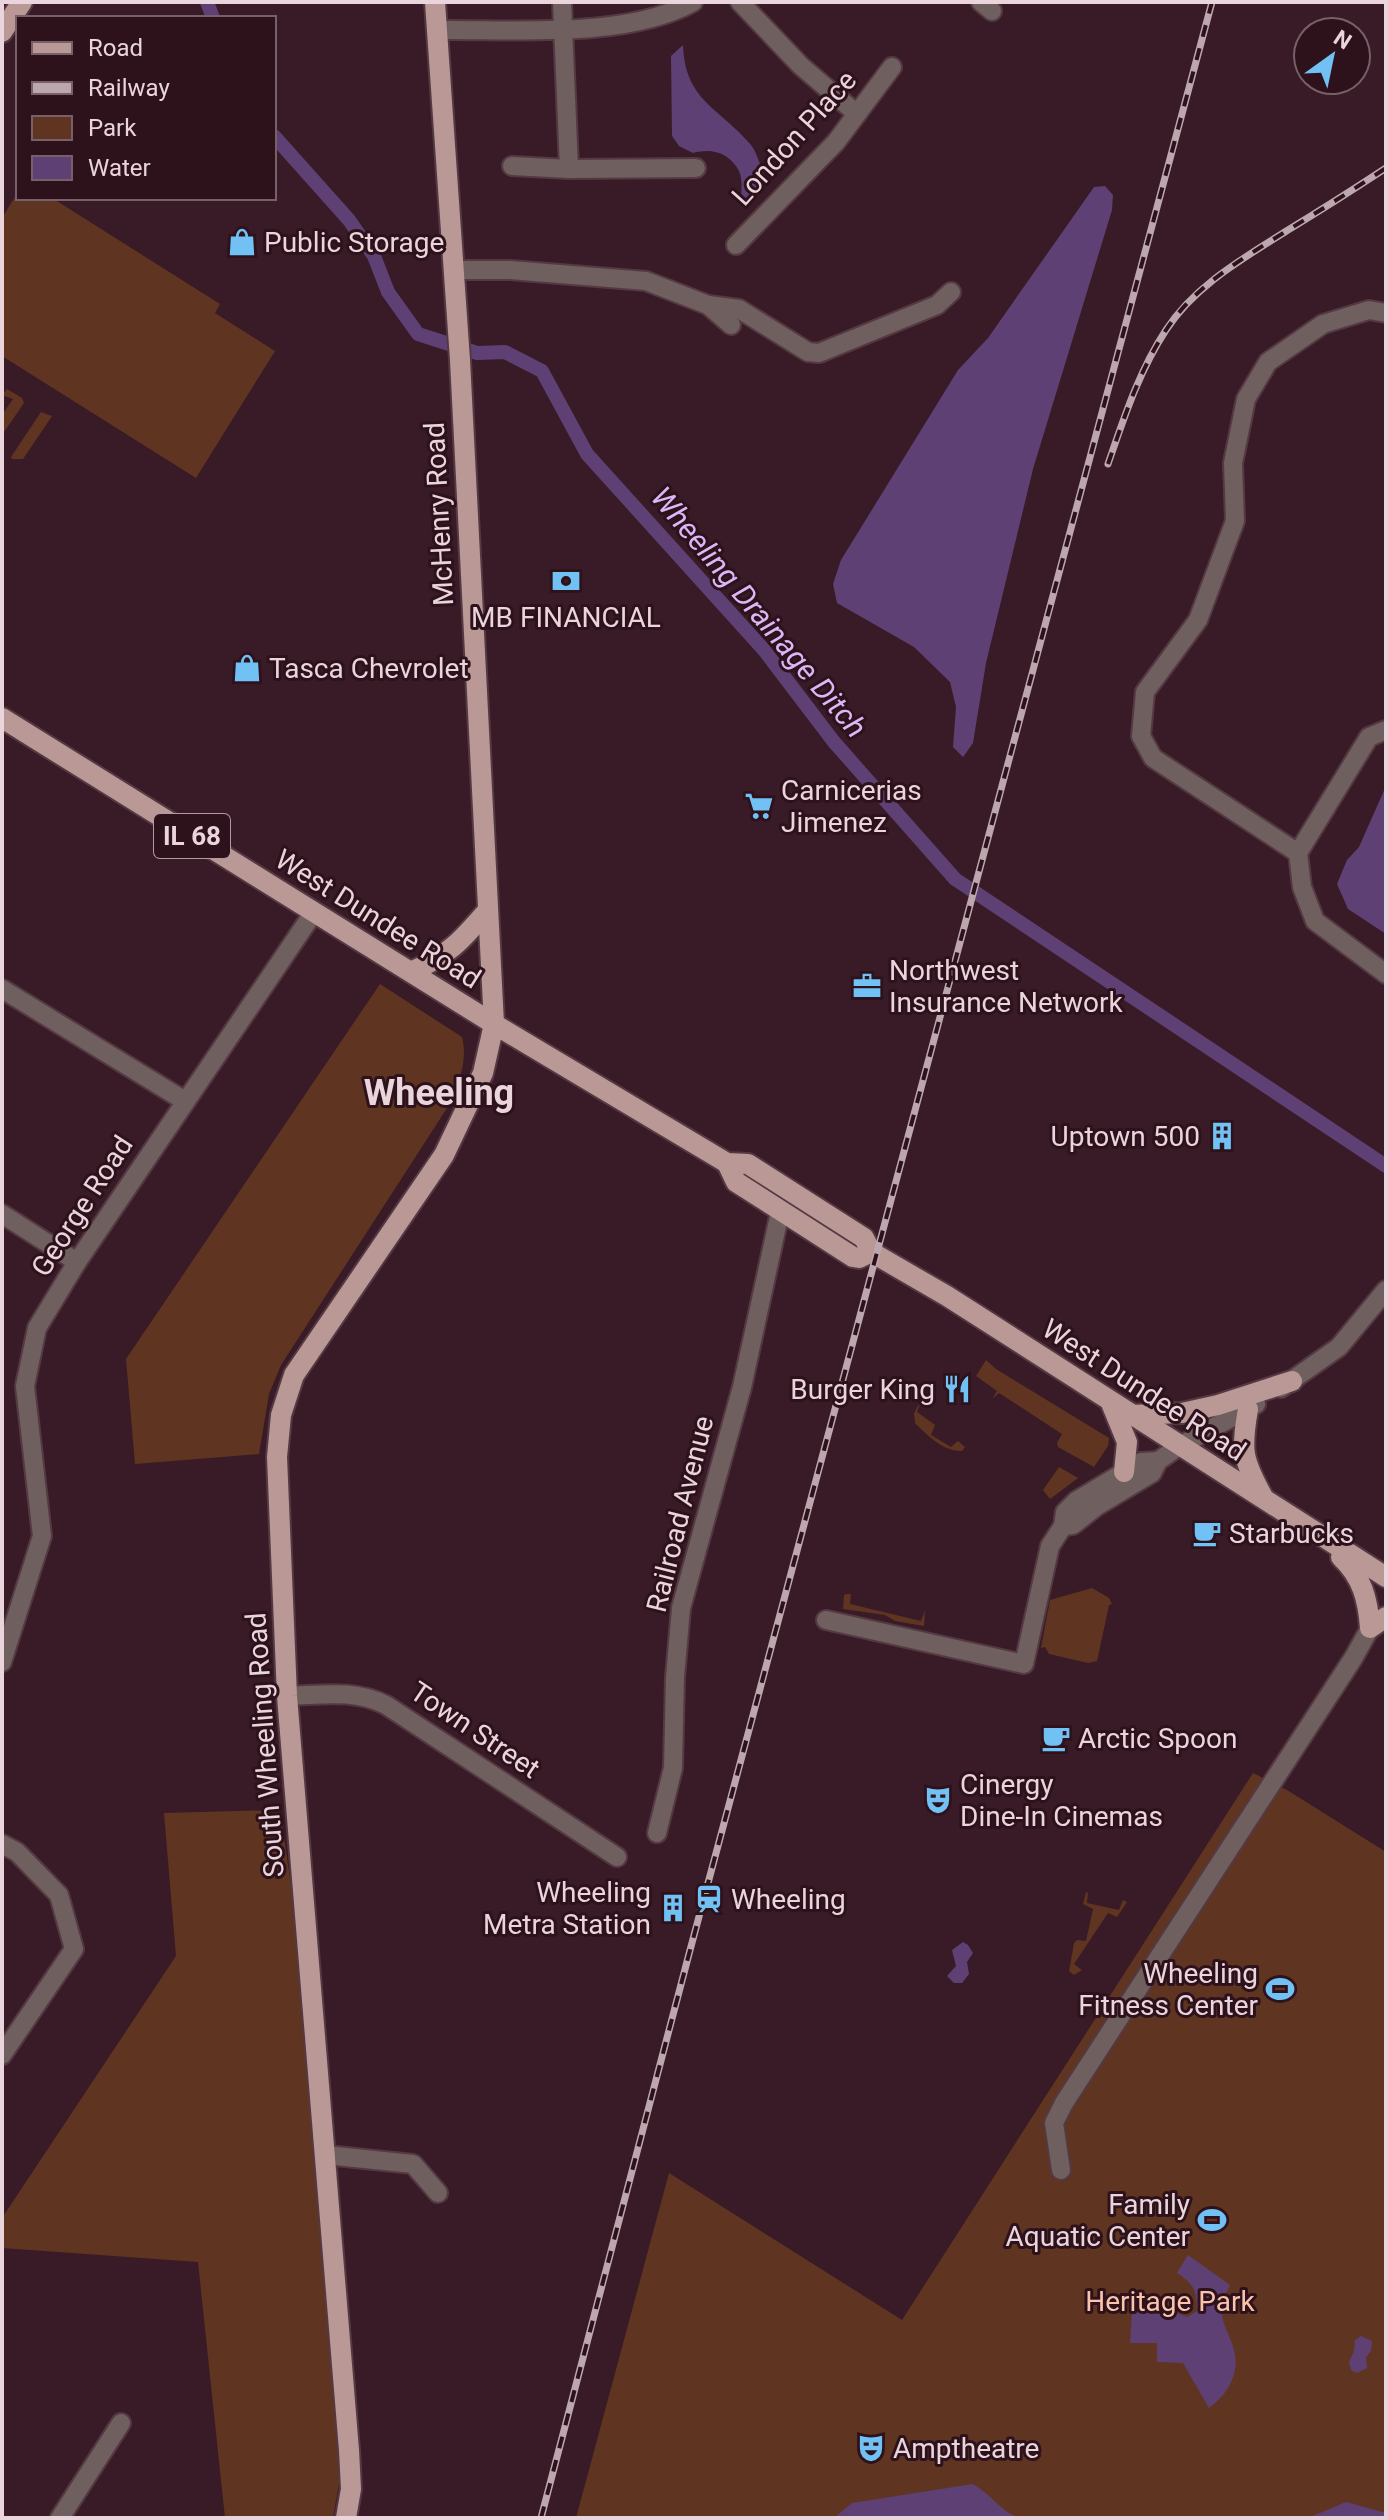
<svg xmlns="http://www.w3.org/2000/svg" width="1388" height="2520" viewBox="0 0 1388 2520" font-family="Roboto,sans-serif">
	<style>
		.green { fill: #5f3521 }
		.water { fill: #5e4074 }
		.lines { fill: none; stroke-linecap: round; stroke-linejoin: round }
		.canal { stroke: #5e4074; stroke-width: 14 }
		.minor-casing { stroke: #543943; stroke-width: 22 }
		.major-casing { stroke: #543943; stroke-width: 24 }
		.minor { stroke: #6f5f5e; stroke-width: 18 }
		.major { stroke: #b99896; stroke-width: 20 }
		.rail-casing { stroke: #bda7ae; stroke-width: 7 }
		.rail { stroke: #2d121c; stroke-width: 4; stroke-dasharray: 12; stroke-linecap: butt }
		.labels { text-anchor: middle; dominant-baseline: central; stroke-width: 6; stroke-linejoin: round; paint-order: stroke }
		.shield { fill: #2d121c; stroke: #b19aa2; stroke-width: 2 }
		.shield-label { font-size: 26px; font-weight: bold; fill: #e9d5db }
		.street-label { font-size: 28px; fill: #e9d5db; stroke: #2d121c }
		.poi-label { font-size: 28px; fill: #e9d5db; stroke: #2d121c; text-anchor: start }
		.park-label { font-size: 28px; fill: #fbc3ab; stroke: #2d121c }
		.water-label { font-size: 30px; font-style: italic; fill: #dbb7f7; stroke: #2d121c }
		.district-label { font-size: 36px; font-weight: bold; fill: #e9d5db; stroke: #2d121c }
	</style>
	<rect width="100%" height="100%" fill="#381b26"/>
	<g class="green">
		<path d="M18,192V198H52L220,304L215,313L275,351L196,478L2,356V218Z"/>
		<path d="M7,389L22,398L24,403L2,435V415L13,399L2,395Z"/>
		<path d="M41,412L52,416L23,459H12L11,457Z"/>
		<path d="M380,984L462,1037C468,1060 459,1084 449,1105L281,1365L269,1394L259,1454L135,1464L126,1359Z"/>
		<path d="M986,1360L996,1369L1109,1438L1108,1446L1094,1467L1058,1447L1057,1443L1062,1434L999,1393L992,1399L997,1391L976,1376Z"/>
		<path d="M922,1399L917,1412L935,1425L931,1435L951,1447L958,1441L965,1447L962,1451C944,1452 927,1435 915,1423L914,1413Z"/>
		<path d="M1059,1467L1078,1478L1050,1499L1043,1490Z"/>
		<path d="M1092,1588L1109,1598L1112,1604L1109,1605L1097,1661L1088,1663L1049,1654L1045,1647L1041,1648L1050,1600Z"/>
		<path d="M847,1594H851L850,1604L921,1621L925,1610L924,1626L895,1621L885,1615L843,1609L844,1595Z"/>
		<path d="M1253,1773L1287,1790L1386,1852V2518H576L669,2173L902,2320Z"/>
		<path d="M280,1810L297,1926L340,2478L333,2518H225L198,2262L2,2248V2218L176,1956L164,1813Z"/>
		<path d="M1086,1892L1088,1893L1087,1903L1119,1910L1123,1900L1127,1902L1117,1917L1108,1913L1074,1964L1082,1970L1074,1975L1069,1971L1074,1943L1077,1940L1086,1941L1093,1909L1083,1904Z"/>
	</g>
	<g class="water">
		<path d="M683,45C685,101 719,107 751,145C758,154 760,168 767,179L748,206L741,204C741,195 743,179 739,171C729,152 711,148 693,153L679,146L672,136L671,56Z"/>
		<path d="M1105,186L1113,195L1112,210L1033,469L986,663L973,743L963,757L953,747L956,707L950,682L914,647L837,603L833,584L841,560L958,370L988,338L1094,187Z"/>
		<path d="M1386,786V934L1348,909L1337,884L1347,860L1359,847Z"/>
		<path d="M963,1942L968,1945L973,1953L967,1962L969,1974L962,1983H954L947,1976L956,1966L952,1950Z"/>
		<path d="M1188,2255L1230,2285C1226,2294 1221,2303 1222,2314C1223,2325 1229,2334 1232,2344C1242,2369 1230,2393 1209,2408L1183,2363L1157,2362V2343H1130L1132,2312H1175L1187,2317L1197,2311C1197,2291 1194,2284 1177,2273Z"/>
		<path d="M1361,2336L1372,2341L1371,2351L1366,2357L1367,2368L1357,2373L1351,2370L1349,2362L1354,2351L1355,2340Z"/>
		<path d="M973,2484C991,2494 1000,2511 1019,2518H834L852,2503Z"/>
		<path d="M1346,2502L1386,2513V2518H1308Z"/>
	</g>
	<g class="lines">
		<g class="canal">
			<path d="M207,2L213,18"/>
			<path d="M274,136L349,220L374,256L388,292L418,334L477,353L505,352L542,371L587,454L764,650L834,742L955,879L1386,1166"/>
		</g>
		<defs>
			<g id="minor">
				<path d="M562,2L569,169"/>
				<path d="M740,2L801,66L857,114"/>
				<path d="M981,2L992,11"/>
				<path d="M437,30C514,29 626,39 693,2"/>
				<path d="M512,166L569,169L696,168"/>
				<path d="M736,245L836,142L892,67"/>
				<path d="M454,270H510L646,281L708,305L739,309L808,352L819,353L937,305L951,292"/>
				<path d="M708,305L731,325"/>
				<path d="M1386,730L1369,737L1298,853L1302,887L1315,921L1386,974"/>
				<path d="M1298,853L1153,758L1141,736L1145,692L1198,620L1235,521L1233,463L1246,399L1268,362L1323,324L1369,310L1386,313"/>
				<path d="M2,989L185,1101"/>
				<path d="M2,1214L77,1262"/>
				<path d="M1281,1388L1339,1347L1386,1290"/>
				<path d="M1063,1526L1073,1525L1097,1506L1152,1473L1158,1461L1178,1447L1256,1404"/>
				<path d="M826,1620L1024,1664L1050,1546L1063,1526L1065,1512L1076,1501L1141,1462L1158,1461"/>
				<path d="M2,1662L42,1536L25,1386L37,1328L77,1262L314,912"/>
				<path d="M287,1696C322,1695 354,1689 386,1705L617,1857"/>
				<path d="M657,1833L673,1768L675,1677L681,1608L742,1387L780,1212"/>
				<path d="M2,1844L17,1852L59,1895L74,1949L2,2055"/>
				<path d="M326,2155L413,2164L438,2193"/>
				<path d="M1061,2170L1054,2123L1064,2103L1354,1657L1370,1628"/>
				<path d="M60,2518L121,2423"/>
			</g>
			<g id="major">
				<path d="M2,32L22,2"/>
				<path d="M2,718L494,1024L727,1163L748,1164L864,1238L871,1252L947,1296L1386,1577"/>
				<path d="M411,972C449,955 461,941 488,910"/>
				<path d="M727,1163L736,1182L853,1257L859,1258L871,1252"/>
				<path d="M1111,1403L1127,1442L1124,1472"/>
				<path d="M1248,1409C1241,1450 1242,1459 1263,1497"/>
				<path d="M1130,1415L1182,1413L1218,1405L1292,1381"/>
				<path d="M1341,1557C1362,1577 1368,1599 1370,1628L1386,1617"/>
				<path d="M346,2518L351,2489L349,2450L287,1696L277,1457L281,1415L294,1375L444,1155L483,1073L494,1024L460,360L435,2"/>
			</g>
		</defs>
		<use href="#minor" class="minor-casing"/>
		<use href="#major" class="major-casing"/>
		<use href="#minor" class="minor"/>
		<use href="#major" class="major"/>
		<defs>
			<g id="rail">
				<path d="M1108,464C1124,418 1139,371 1166,330C1195,285 1244,258 1288,230C1321,210 1354,189 1386,168"/>
				<path d="M541,2518L689,1954L1212,2"/>
			</g>
		</defs>
		<use href="#rail" class="rail-casing"/>
		<use href="#rail" class="rail"/>
	</g>
	<defs>
		<symbol id="shop-bare" viewBox="-9 -9 18 18"><path d="M-5-2.5h2.3a2.7 3.5 0 0 1 5.4 0H5L5.5 6h-11ZM-1.5-2.5h3a1.5 2.3 0 0 0-3 0Z" fill="#72c1f5" stroke="#2d121c" stroke-width="2.5" paint-order="stroke"/></symbol>
		<symbol id="bank-bare" viewBox="-9 -9 18 18"><path d="M-6-4H6V4H-6ZM0-2.3a2.3 2.3 0 1 0 0 4.6a2.3 2.3 0 1 0 0-4.6Z" fill="#72c1f5" stroke="#2d121c" stroke-width="2.5" paint-order="stroke"/></symbol>
		<symbol id="supermarket-bare" viewBox="-9 -9 18 18"><path d="M-6-5.5h2.5l.6 2H6L4.5 2H-2.5L-4.4-4H-6ZM-1.5 3.2a1.3 1.3 0 1 0 .1 0ZM3 3.2a1.3 1.3 0 1 0 .1 0Z" fill="#72c1f5" stroke="#2d121c" stroke-width="2.5" paint-order="stroke"/></symbol>
		<symbol id="office-bare" viewBox="-9 -9 18 18"><path d="M-6-3h4V-5.5h4V-3h4V5H-6ZM-1-4.5V-3h2v-1.5ZM-6 0V1H6V0Z" fill="#72c1f5" stroke="#2d121c" stroke-width="2.5" paint-order="stroke"/></symbol>
		<symbol id="building-bare" viewBox="-9 -9 18 18"><path d="M-4-6H4V6H1V3H-1V6H-4ZM-2.5-4.3h1.7v1.8h-1.7ZM.8-4.3h1.7v1.8H.8ZM-2.5-1h1.7V.8h-1.7ZM.8-1h1.7V.8H.8Z" fill="#72c1f5" stroke="#2d121c" stroke-width="2.5" paint-order="stroke"/></symbol>
		<symbol id="restaurant-bare" viewBox="-9 -9 18 18"><path d="M-5-6h1v4h1v-4h1v4h1v-4h1v5L-1.5 .5V6h-2V.5L-5-1ZM5-6V6H3V1.5H1.5Q1.5-4 5-6Z" fill="#72c1f5" stroke="#2d121c" stroke-width="2.5" paint-order="stroke"/></symbol>
		<symbol id="cafe-bare" viewBox="-9 -9 18 18"><path d="M-5.5-4.5H6V0H3Q3 3.5 0 3.5H-2.5Q-5.5 3.5-5.5 0ZM3-3.2v2h1.7v-2ZM-6 4.5H4V6H-6Z" fill="#72c1f5" stroke="#2d121c" stroke-width="2.5" paint-order="stroke"/></symbol>
		<symbol id="theatre-bare" viewBox="-9 -9 18 18"><path d="M-5-5.5Q0-4 5-5.5V0Q5 5 0 6Q-5 5-5 0ZM-3.3-2.5H-1v1.5H-3.3ZM1-2.5H3.3v1.5H1ZM-2.8 1Q0 5.5 2.8 1Z" fill="#72c1f5" stroke="#2d121c" stroke-width="2.5" paint-order="stroke"/></symbol>
		<symbol id="station-bare" viewBox="-9 -9 18 18"><path d="M-3-6H3Q5-6 5-4V2Q5 4 3 4L4.5 6H3L1.5 4h-3L-3 6H-4.5L-3 4Q-5 4-5 2V-4Q-5-6-3-6ZM-3.5-4v3h7v-3ZM-3.5 1v1.5H-2V1ZM2 1v1.5H3.5V1Z" fill="#72c1f5" stroke="#2d121c" stroke-width="2.5" paint-order="stroke"/></symbol>
		<symbol id="stadium-bare" viewBox="-9 -9 18 18"><path d="M0-5a6.5 5 0 1 0 0 10a6.5 5 0 1 0 0-10ZM-3.5-1.8h7v3.6h-7Z" fill="#72c1f5" stroke="#2d121c" stroke-width="2.5" paint-order="stroke"/></symbol>
	</defs>
	<g fill-rule="evenodd">
		<use href="#shop-bare" x="222" y="222" width="40" height="40"/>
		<use href="#bank-bare" x="546" y="561" width="40" height="40"/>
		<use href="#shop-bare" x="227" y="648" width="40" height="40"/>
		<use href="#supermarket-bare" x="739" y="786" width="40" height="40"/>
		<use href="#office-bare" x="847" y="966" width="40" height="40"/>
		<use href="#building-bare" x="1202" y="1116" width="40" height="40"/>
		<use href="#restaurant-bare" x="937" y="1369" width="40" height="40"/>
		<use href="#cafe-bare" x="1187" y="1513" width="40" height="40"/>
		<use href="#cafe-bare" x="1036" y="1718" width="40" height="40"/>
		<use href="#theatre-bare" x="918" y="1780" width="40" height="40"/>
		<use href="#station-bare" x="689" y="1879" width="40" height="40"/>
		<use href="#building-bare" x="653" y="1888" width="40" height="40"/>
		<use href="#stadium-bare" x="1260" y="1969" width="40" height="40"/>
		<use href="#stadium-bare" x="1192" y="2200" width="40" height="40"/>
		<use href="#theatre-bare" x="851" y="2428" width="40" height="40"/>
	</g>
	<g class="labels">
		<rect class="shield" x="154" y="814" width="76" height="44" rx="6"/>
		<g class="shield-label">
			<text x="192" y="836">IL 68</text>
		</g>
		<g class="street-label">
			<text transform="translate(794 138) rotate(-48)">London Place</text>
			<text transform="translate(439 514) rotate(-93)">McHenry Road</text>
			<text transform="translate(378 919) rotate(32)">West Dundee Road</text>
			<text transform="translate(82 1206) rotate(-57)">George Road</text>
			<text transform="translate(1144 1390) rotate(33)">West Dundee Road</text>
			<text transform="translate(680 1514) rotate(-76)">Railroad Avenue</text>
			<text transform="translate(475 1730) rotate(34)">Town Street</text>
			<text transform="translate(265 1745) rotate(-94)">South Wheeling Road</text>
		</g>
		<g class="poi-label">
			<text x="264" y="242">Public Storage</text>
			<text x="566" y="617" text-anchor="middle">MB FINANCIAL</text>
			<text x="269" y="668">Tasca Chevrolet</text>
			<text x="781" y="790">Carnicerias<tspan x="781" dy="32">Jimenez</tspan></text>
			<text x="889" y="970">Northwest<tspan x="889" dy="32">Insurance Network</tspan></text>
			<text x="1200" y="1136" text-anchor="end">Uptown 500</text>
			<text x="935" y="1389" text-anchor="end">Burger King</text>
			<text x="1229" y="1533">Starbucks</text>
			<text x="1078" y="1738">Arctic Spoon</text>
			<text x="960" y="1784">Cinergy<tspan x="960" dy="32">Dine-In Cinemas</tspan></text>
			<text x="651" y="1892" text-anchor="end">Wheeling<tspan x="651" dy="32">Metra Station</tspan></text>
			<text x="731" y="1899">Wheeling</text>
			<text x="1258" y="1973" text-anchor="end">Wheeling<tspan x="1258" dy="32">Fitness Center</tspan></text>
			<text x="1190" y="2204" text-anchor="end">Family<tspan x="1190" dy="32">Aquatic Center</tspan></text>
			<text x="893" y="2448">Amptheatre</text>
		</g>
		<g class="park-label">
			<text x="1170" y="2301">Heritage Park</text>
		</g>
		<g class="water-label">
			<text transform="translate(759 612) rotate(50)">Wheeling Drainage Ditch</text>
		</g>
		<g class="district-label">
			<text x="439" y="1093">Wheeling</text>
		</g>
	</g>
	<rect width="1388" height="2520" fill="none" stroke="#e9d5db" stroke-width="8"/>
	<rect x="16" y="16" width="260" height="184" fill="#2d121c" stroke="#786068" stroke-width="2"/>
	<rect x="32" y="42" width="40" height="12" fill="#b99896" stroke="#786068" stroke-width="2"/>
	<text x="88" y="56" font-size="24" fill="#e9d5db">Road</text>
	<rect x="32" y="82" width="40" height="12" fill="#bda7ae" stroke="#786068" stroke-width="2"/>
	<text x="88" y="96" font-size="24" fill="#e9d5db">Railway</text>
	<rect x="32" y="116" width="40" height="24" fill="#5f3521" stroke="#786068" stroke-width="2"/>
	<text x="88" y="136" font-size="24" fill="#e9d5db">Park</text>
	<rect x="32" y="156" width="40" height="24" fill="#5e4074" stroke="#786068" stroke-width="2"/>
	<text x="88" y="176" font-size="24" fill="#e9d5db">Water</text>
	<g transform="translate(1332 56) rotate(33)"><circle r="38" fill="#2d121c" stroke="#786068" stroke-width="2"/>
	<path d="M0-6L14 30L0 20L-14 30Z" fill="#72c1f5"/>
	<text y="-12" font-size="22" font-weight="bold" text-anchor="middle" fill="#e9d5db">N</text>
	</g>
</svg>
